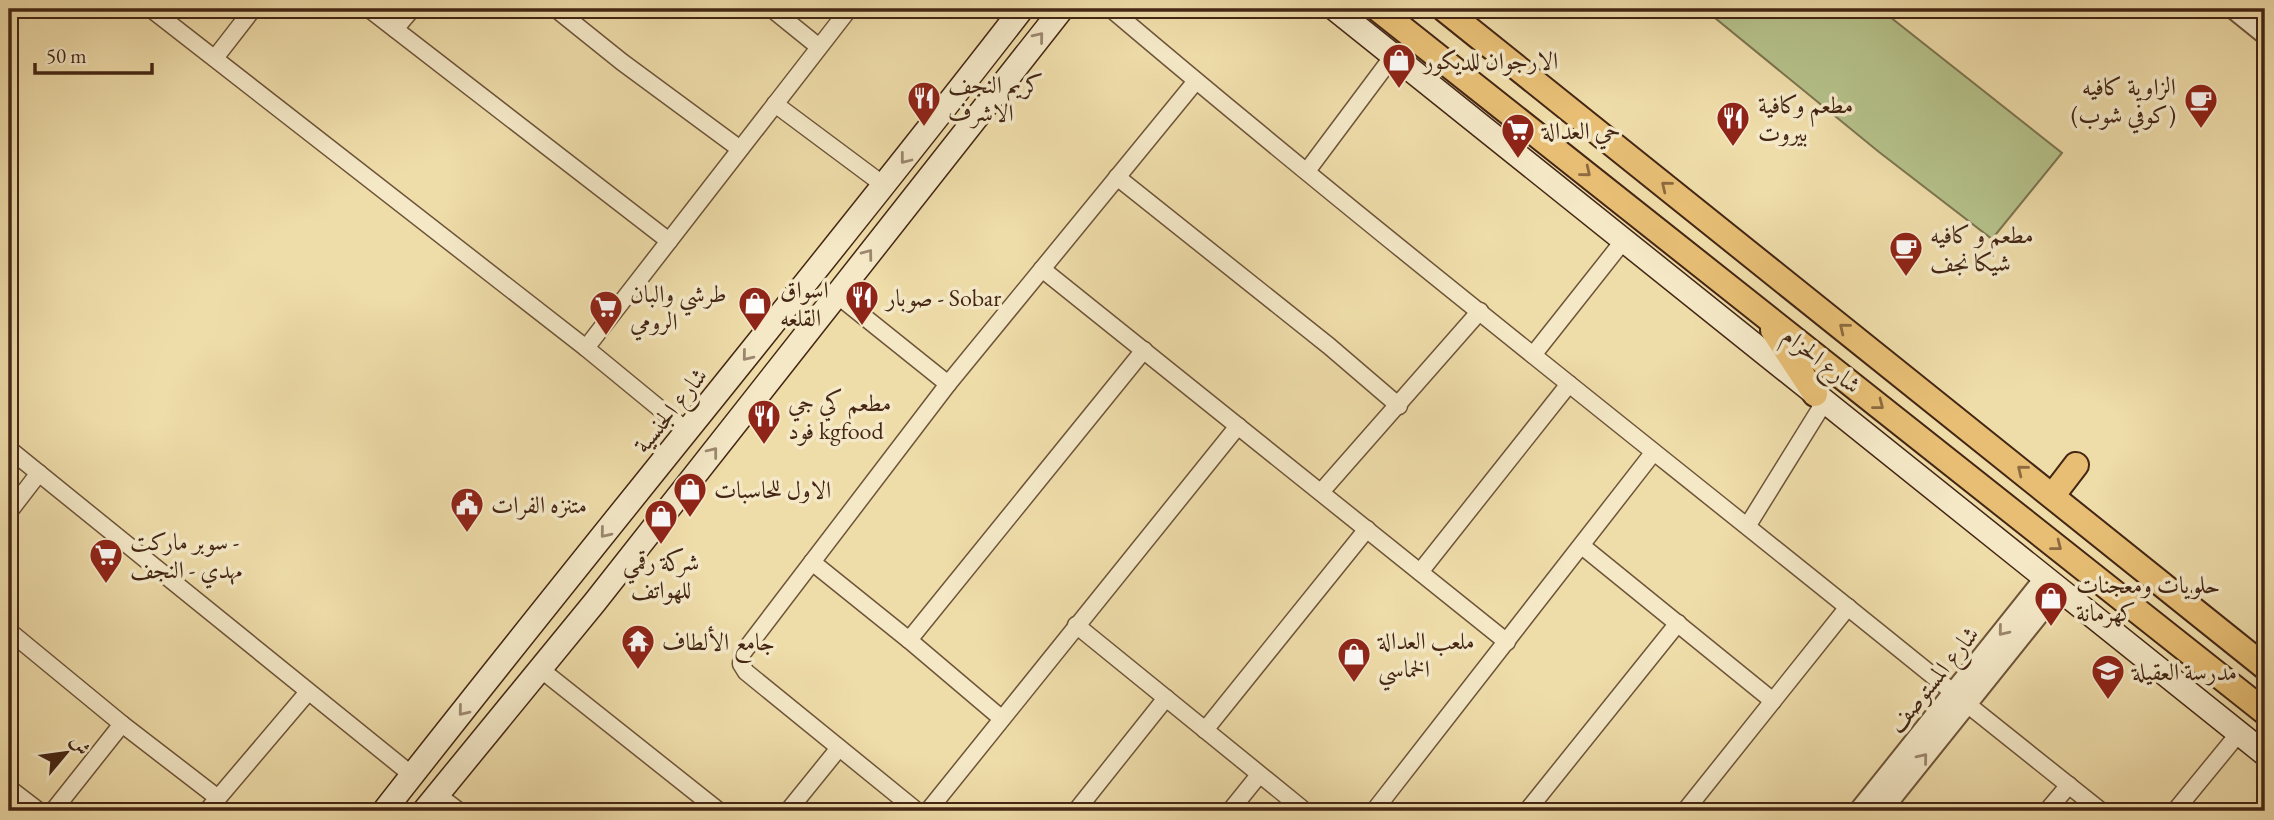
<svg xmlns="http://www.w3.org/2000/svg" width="2274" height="820" viewBox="0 0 2274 820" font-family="'EB Garamond',Amiri,serif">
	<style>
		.green { fill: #b5c18a; stroke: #7c744f; stroke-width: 2 }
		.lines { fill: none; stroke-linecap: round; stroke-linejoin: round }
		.minor-casing { stroke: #6e5439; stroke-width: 19 }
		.tertiary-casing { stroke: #6e5439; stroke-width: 23 }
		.secondary-casing { stroke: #442614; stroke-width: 26 }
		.primary-casing { stroke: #442614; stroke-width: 28 }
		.minor { stroke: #f4e8c7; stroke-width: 16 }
		.tertiary { stroke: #f4e8c7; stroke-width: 19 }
		.secondary { stroke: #f4e8c7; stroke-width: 23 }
		.primary { stroke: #e7be74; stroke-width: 24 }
		.oneway { stroke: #9c876e }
		.oneway2 { stroke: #8d6a3f }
		.labels { text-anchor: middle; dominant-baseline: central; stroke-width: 7; stroke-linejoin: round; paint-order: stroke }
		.poi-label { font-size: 24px; fill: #442614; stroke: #f4e8c7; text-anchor: start }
		.street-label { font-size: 24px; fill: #442614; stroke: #f4e8c7 }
	</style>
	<rect width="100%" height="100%" fill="#eedca9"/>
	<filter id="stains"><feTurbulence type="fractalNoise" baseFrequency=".00286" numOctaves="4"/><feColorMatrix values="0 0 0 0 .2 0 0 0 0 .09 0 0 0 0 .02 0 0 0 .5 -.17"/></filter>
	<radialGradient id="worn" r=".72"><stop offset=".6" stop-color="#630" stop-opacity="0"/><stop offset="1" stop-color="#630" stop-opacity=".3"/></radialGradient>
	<path class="green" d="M1704,9H1880L2062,153L1992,239L1879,152Z"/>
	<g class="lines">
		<defs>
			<g id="minor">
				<path d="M151,9L586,348L687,431"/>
				<path d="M369,9L669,241"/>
				<path d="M556,9L622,62L740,149"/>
				<path d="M772,9L819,47"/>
				<path d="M1111,9C1387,243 1673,465 1954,693"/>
				<path d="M395,29L412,9"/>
				<path d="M215,58L253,9"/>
				<path d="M775,104L885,186"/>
				<path d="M1307,171L1393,56"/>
				<path d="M1117,177L1329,346L1399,406"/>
				<path d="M1042,269L1507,642"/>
				<path d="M837,295L948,384"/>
				<path d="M586,348L849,9"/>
				<path d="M1533,355L1624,240"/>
				<path d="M9,449L412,775"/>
				<path d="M1321,492L1480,311"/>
				<path d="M9,512L39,473"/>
				<path d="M1748,525L1825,401"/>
				<path d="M1582,546L1773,701"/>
				<path d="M812,562L909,640L1001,718"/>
				<path d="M1420,572L1569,384"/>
				<path d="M1076,625L1305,811"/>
				<path d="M9,631L122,724L218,798"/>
				<path d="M909,640L1144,350"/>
				<path d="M539,668L719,811"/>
				<path d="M1967,704L2101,811"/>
				<path d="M1205,730L1367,529"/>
				<path d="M9,788L39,811"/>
				<path d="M438,795L459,811"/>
				<path d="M53,811L122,724"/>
				<path d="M207,811L308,692"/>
				<path d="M788,811L839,748"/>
				<path d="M917,811L746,672L741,664L742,654L948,384L1196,81"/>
				<path d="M928,811L1238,426"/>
				<path d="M1076,811L1166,698"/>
				<path d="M1230,811L1259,775"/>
				<path d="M1374,811L1653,453"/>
				<path d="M1527,811L1678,623"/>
				<path d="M1685,811L1848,607"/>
				<path d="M2047,811L2069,785"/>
				<path d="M2175,811L2239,733"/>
			</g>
			<g id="tertiary">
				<path d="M2234,9L2265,34"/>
				<path d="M1859,811L2045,578"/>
				<path d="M1881,811L2059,589"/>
			</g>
			<g id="secondary">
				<path d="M1335,9L2265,754"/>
				<path d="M384,811C594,542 813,279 1022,9"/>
				<path d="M424,811L595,602L1062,9"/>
			</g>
			<g id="primary">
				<path d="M1378,9L2265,712"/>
				<path d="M1444,9L2265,667"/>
				<path d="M1773,330L1815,394"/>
				<path d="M2053,495L2076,465"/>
			</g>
		</defs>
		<use href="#minor" class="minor-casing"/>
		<use href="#tertiary" class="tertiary-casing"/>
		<use href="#secondary" class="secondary-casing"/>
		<use href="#primary" class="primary-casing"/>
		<use href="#minor" class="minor"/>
		<use href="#tertiary" class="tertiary"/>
		<use href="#secondary" class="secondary"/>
		<use href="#primary" class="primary"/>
	</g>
	<defs><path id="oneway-chevron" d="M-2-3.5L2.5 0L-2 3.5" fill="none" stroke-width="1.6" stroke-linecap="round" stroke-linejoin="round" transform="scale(1.75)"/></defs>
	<g class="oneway">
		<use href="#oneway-chevron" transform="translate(1039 37) rotate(-51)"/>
		<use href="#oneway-chevron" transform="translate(905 159) rotate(128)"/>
		<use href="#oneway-chevron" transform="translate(868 254) rotate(-53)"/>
		<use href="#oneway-chevron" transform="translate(747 356) rotate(129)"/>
		<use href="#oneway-chevron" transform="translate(713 452) rotate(-52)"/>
		<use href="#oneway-chevron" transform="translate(605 533) rotate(129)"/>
		<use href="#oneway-chevron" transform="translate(2003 631) rotate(129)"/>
		<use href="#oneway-chevron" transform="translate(463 711) rotate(129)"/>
		<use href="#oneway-chevron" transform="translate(1923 758) rotate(-51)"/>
	</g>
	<g class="oneway2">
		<use href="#oneway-chevron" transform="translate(1586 172) rotate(39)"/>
		<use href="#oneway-chevron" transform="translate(1666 186) rotate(-141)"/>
		<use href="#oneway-chevron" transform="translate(1844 328) rotate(-141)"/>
		<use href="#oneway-chevron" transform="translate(1879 405) rotate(38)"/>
		<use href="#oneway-chevron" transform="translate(2022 470) rotate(-141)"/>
		<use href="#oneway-chevron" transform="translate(2057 546) rotate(38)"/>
	</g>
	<defs>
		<symbol id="shop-pin" viewBox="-11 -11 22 30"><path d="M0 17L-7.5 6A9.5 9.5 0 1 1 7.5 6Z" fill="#8f2418" stroke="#f4e8c7"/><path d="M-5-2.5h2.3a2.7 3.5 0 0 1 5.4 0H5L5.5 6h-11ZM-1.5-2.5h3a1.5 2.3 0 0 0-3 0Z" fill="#fff"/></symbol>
		<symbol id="restaurant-pin" viewBox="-11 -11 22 30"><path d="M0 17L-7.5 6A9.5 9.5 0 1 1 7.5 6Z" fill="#8f2418" stroke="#f4e8c7"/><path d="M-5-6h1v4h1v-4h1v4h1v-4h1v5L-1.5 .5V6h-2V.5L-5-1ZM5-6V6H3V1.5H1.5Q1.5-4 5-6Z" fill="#fff"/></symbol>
		<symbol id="cafe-pin" viewBox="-11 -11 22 30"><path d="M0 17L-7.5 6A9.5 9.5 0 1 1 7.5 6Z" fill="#8f2418" stroke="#f4e8c7"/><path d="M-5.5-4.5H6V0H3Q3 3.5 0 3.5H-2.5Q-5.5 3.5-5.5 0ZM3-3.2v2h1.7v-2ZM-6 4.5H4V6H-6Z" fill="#fff"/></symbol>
		<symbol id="supermarket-pin" viewBox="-11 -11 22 30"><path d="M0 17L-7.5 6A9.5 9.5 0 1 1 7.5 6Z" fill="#8f2418" stroke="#f4e8c7"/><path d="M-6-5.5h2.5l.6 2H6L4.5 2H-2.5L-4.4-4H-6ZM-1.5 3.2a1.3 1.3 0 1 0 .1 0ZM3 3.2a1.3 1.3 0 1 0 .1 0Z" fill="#fff"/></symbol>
		<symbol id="civic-pin" viewBox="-11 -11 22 30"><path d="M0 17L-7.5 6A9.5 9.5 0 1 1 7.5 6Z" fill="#8f2418" stroke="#f4e8c7"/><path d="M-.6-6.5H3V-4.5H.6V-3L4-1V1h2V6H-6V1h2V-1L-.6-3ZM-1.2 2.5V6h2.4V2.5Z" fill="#fff"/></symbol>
		<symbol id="temple-pin" viewBox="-11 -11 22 30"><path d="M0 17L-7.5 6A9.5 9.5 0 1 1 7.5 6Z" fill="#8f2418" stroke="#f4e8c7"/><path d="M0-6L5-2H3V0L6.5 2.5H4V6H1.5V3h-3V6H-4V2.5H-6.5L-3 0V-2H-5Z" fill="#fff"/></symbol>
		<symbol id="school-pin" viewBox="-11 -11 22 30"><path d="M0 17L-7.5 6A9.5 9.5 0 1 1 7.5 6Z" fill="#8f2418" stroke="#f4e8c7"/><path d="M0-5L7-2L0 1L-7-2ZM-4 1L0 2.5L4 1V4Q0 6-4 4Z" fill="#fff"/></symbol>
	</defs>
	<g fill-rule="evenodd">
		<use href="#shop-pin" x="1380" y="41" width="38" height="52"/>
		<use href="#restaurant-pin" x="905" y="79" width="38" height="52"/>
		<use href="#cafe-pin" x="2182" y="81" width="38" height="52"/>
		<use href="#restaurant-pin" x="1714" y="99" width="38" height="52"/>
		<use href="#supermarket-pin" x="1499" y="111" width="38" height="52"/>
		<use href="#cafe-pin" x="1887" y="229" width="38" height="52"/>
		<use href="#restaurant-pin" x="843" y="278" width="38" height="52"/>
		<use href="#shop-pin" x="736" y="284" width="38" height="52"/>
		<use href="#supermarket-pin" x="587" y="288" width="38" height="52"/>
		<use href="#restaurant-pin" x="745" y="397" width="38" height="52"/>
		<use href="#shop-pin" x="671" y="470" width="38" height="52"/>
		<use href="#civic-pin" x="448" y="485" width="38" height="52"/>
		<use href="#shop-pin" x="642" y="497" width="38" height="52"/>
		<use href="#supermarket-pin" x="87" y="536" width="38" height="52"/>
		<use href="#shop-pin" x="2032" y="579" width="38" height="52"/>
		<use href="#temple-pin" x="619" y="622" width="38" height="52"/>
		<use href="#shop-pin" x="1335" y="635" width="38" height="52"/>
		<use href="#school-pin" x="2089" y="652" width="38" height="52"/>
	</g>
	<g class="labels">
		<g class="poi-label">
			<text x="1424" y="60">الارجوان للديكور</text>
			<text x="948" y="84">كريم النجف<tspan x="948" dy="28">الاشرف</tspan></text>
			<text x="2176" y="86" text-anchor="end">الزاوية كافيه<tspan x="2176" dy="28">(كوفي شوب)</tspan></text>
			<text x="1758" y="104">مطعم وكافية<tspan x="1758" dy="28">بيروت</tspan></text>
			<text x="1542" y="130">حي العدالة</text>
			<text x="1930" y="234">مطعم و كافيه<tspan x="1930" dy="28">شيكا نجف</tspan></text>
			<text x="780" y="289">اسواق<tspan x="780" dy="28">القلعه</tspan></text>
			<text x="630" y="293">طرشي والبان<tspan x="630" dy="28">الرومي</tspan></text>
			<text x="886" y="297">صوبار - Sobar</text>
			<text x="788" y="402">مطعم کي جي<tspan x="788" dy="28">فود kgfood</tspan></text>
			<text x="714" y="489">الاول للحاسبات</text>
			<text x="491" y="504">متنزه الفرات</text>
			<text x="130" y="541">سوبر ماركت -<tspan x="130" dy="28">مهدي - النجف</tspan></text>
			<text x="661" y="561" text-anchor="middle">شركة رقمي<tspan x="661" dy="28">للهواتف</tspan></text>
			<text x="2076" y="584">حلويات ومعجنات<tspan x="2076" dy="28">كهرمانة</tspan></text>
			<text x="1378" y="640">ملعب العدالة<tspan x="1378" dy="28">الخماسي</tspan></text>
			<text x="662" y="641">جامع الألطاف</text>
			<text x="2132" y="671">مدرسة العقيلة</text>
		</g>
		<g class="street-label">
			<text transform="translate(1822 360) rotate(38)">شارع الحزام</text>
			<text transform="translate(670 410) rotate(-51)">شارع الجنسية</text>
			<text transform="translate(1933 679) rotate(-51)">شارع المستوصف</text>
		</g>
	</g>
	<rect width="2274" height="820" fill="none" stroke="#eedca9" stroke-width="35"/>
	<rect x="10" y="10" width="2253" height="799" fill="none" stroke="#442614" stroke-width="3.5"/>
	<rect x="18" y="18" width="2239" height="785" fill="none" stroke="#442614" stroke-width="2"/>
	<g transform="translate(66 753) rotate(61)" stroke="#f4e8c7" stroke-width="5" paint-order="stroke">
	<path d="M0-5L12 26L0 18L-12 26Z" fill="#442614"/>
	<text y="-10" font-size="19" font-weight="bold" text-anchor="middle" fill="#442614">ش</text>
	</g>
	<path d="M35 63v10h117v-10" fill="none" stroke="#442614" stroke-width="3.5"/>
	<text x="46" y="63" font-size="21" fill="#442614" stroke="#f4e8c7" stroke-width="5" paint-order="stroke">50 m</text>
	<rect width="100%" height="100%" filter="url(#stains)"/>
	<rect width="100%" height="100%" fill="url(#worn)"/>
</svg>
